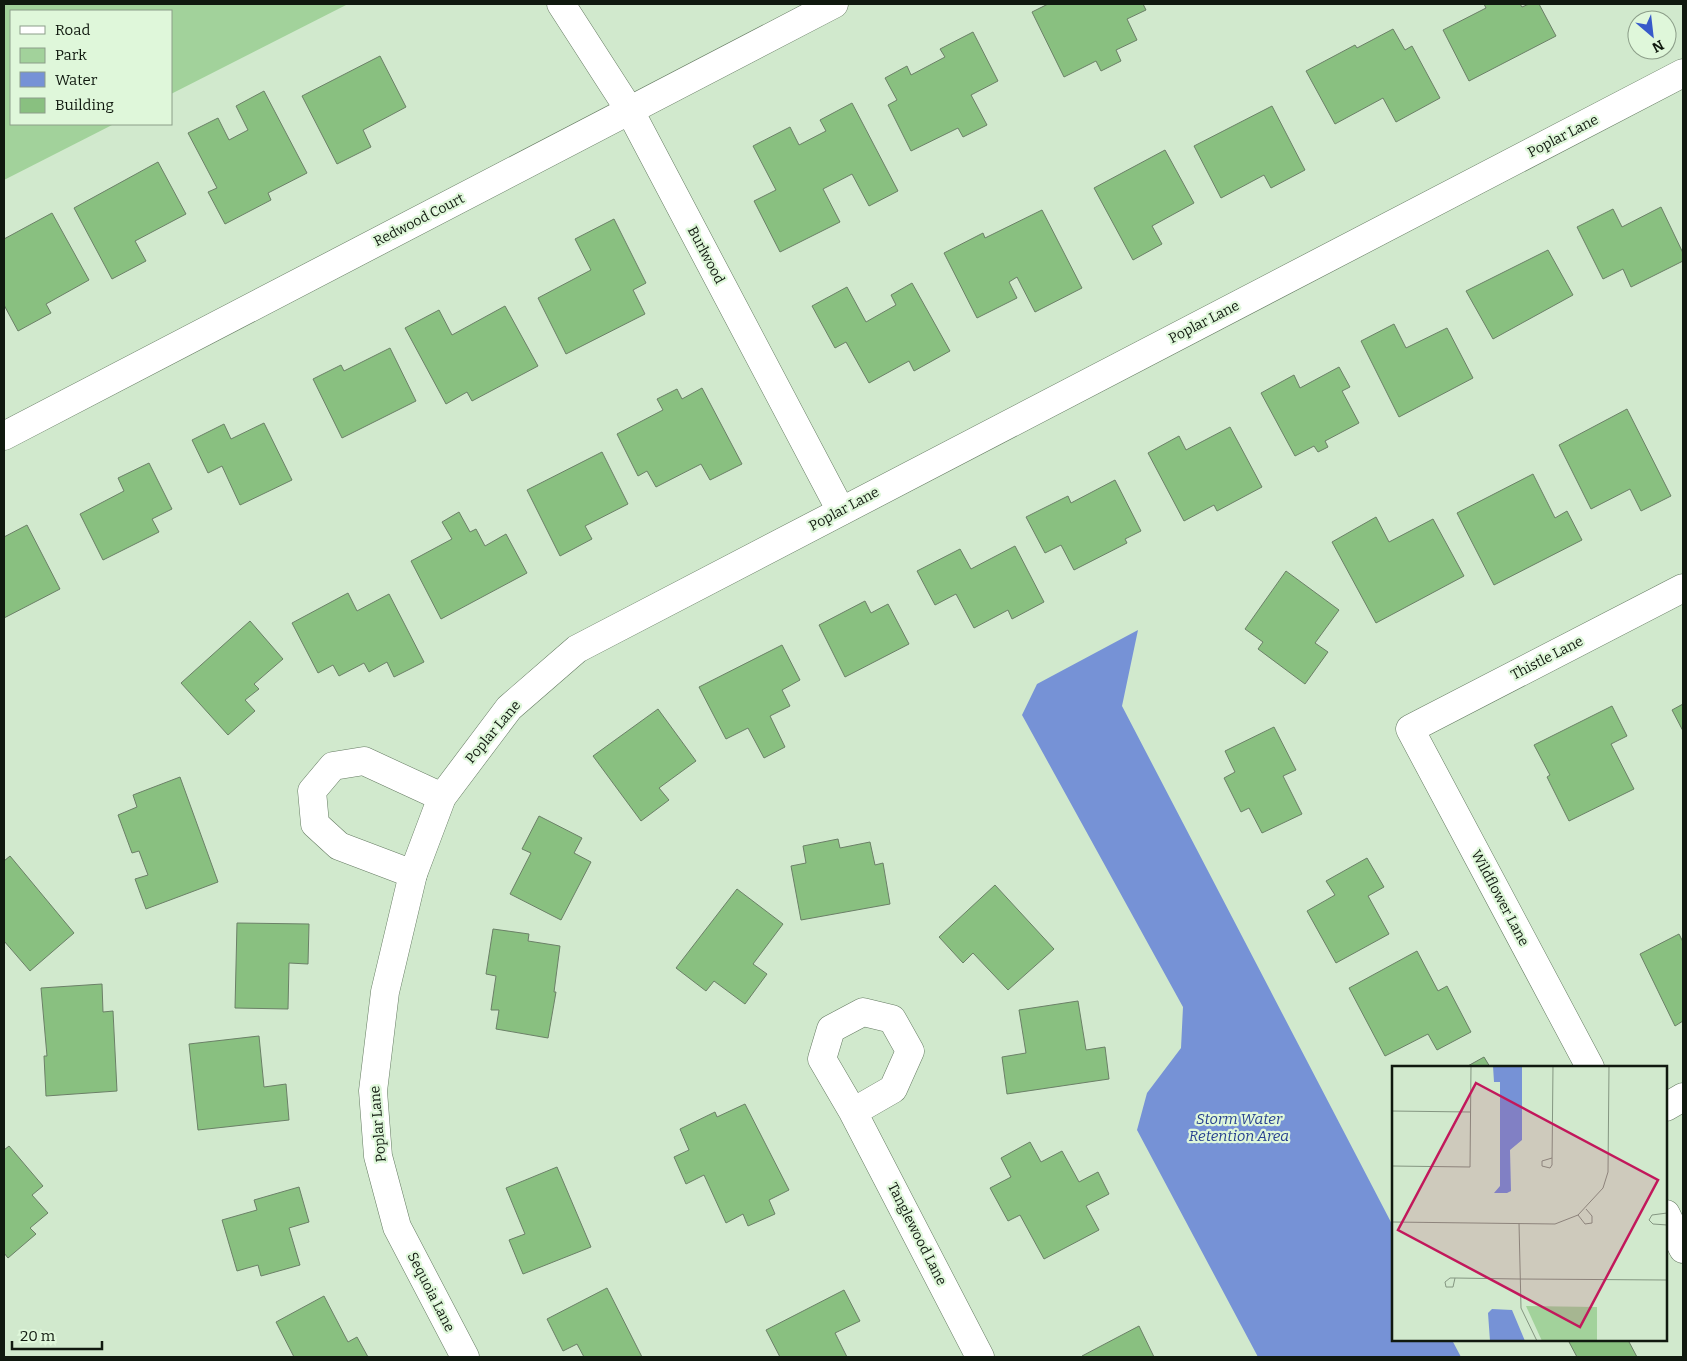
<svg xmlns="http://www.w3.org/2000/svg" width="1687" height="1361" viewBox="0 0 1687 1361" font-family="Bitter,serif">
	<style>
		.green { fill: #a2d29b }
		.water { fill: #7692d6 }
		.building { fill: #89c080; stroke: #6b8067 }
		.lines { fill: none; stroke-linecap: round; stroke-linejoin: round }
		.minor-casing { stroke: #657b62; stroke-width: 29 }
		.minor { stroke: #fff; stroke-width: 28 }
		.labels { text-anchor: middle; dominant-baseline: central; stroke-width: 4.5; stroke-linejoin: round; paint-order: stroke }
		.street-label { font-size: 14px; fill: #10190f; stroke: #dff7da }
		.water-label { font-size: 15px; font-style: italic; fill: #263f8f; stroke: #dff7da }
		.inset-road { fill: none; stroke: #849681; stroke-width: 1 }
		.view { fill: #c2185b; fill-opacity: 0.15; stroke: #c2185b; stroke-width: 2.5 }
		.inset-edge { fill: none; stroke: #10190f; stroke-width: 2.5 }
	</style>
	<rect width="100%" height="100%" fill="#d1e9cd"/>
	<path class="green" d="M4,4H348L171,94V11H11V124H114L4,180Z"/>
	<path class="water" d="M1138,630L1122,706L1393,1226V1340H1452L1461,1357H1258L1137,1130L1147,1093L1181,1048L1183,1007L1022,715L1037,684Z"/>
	<g class="building">
		<path d="M1048,4H1143L1146,10L1127,19L1137,40L1116,50L1121,61L1101,71L1096,61L1064,77L1032,12Z"/>
		<path d="M1484,4H1520L1522,7L1529,4H1539L1556,36L1469,81L1443,30L1486,8Z"/>
		<path d="M1393,29L1405,50L1412,46L1440,98L1396,122L1383,98L1335,124L1306,71L1355,45L1357,48Z"/>
		<path d="M973,32L998,81L971,95L987,125L963,137L958,128L911,151L888,105L897,100L885,78L907,66L911,75L945,57L940,49Z"/>
		<path d="M380,56L406,107L363,130L371,147L337,164L302,96Z"/>
		<path d="M264,91L307,173L268,193L271,200L225,224L208,192L217,188L188,133L218,118L229,140L248,130L236,106Z"/>
		<path d="M852,103L898,191L869,206L852,174L823,189L840,222L780,252L754,201L776,190L753,146L790,127L799,145L826,131L820,120Z"/>
		<path d="M1272,106L1305,170L1271,188L1264,175L1221,198L1194,146Z"/>
		<path d="M1165,150L1194,203L1152,226L1162,244L1133,260L1094,188Z"/>
		<path d="M158,162L186,214L135,241L146,261L112,279L74,208Z"/>
		<path d="M1661,207L1683,253V261L1631,287L1623,269L1603,279L1577,227L1613,209L1622,227Z"/>
		<path d="M1042,210L1082,288L1035,312L1017,277L1009,282L1017,298L977,318L944,253L983,233L985,238Z"/>
		<path d="M52,213L89,280L46,304L51,313L18,331L4,305V239Z"/>
		<path d="M614,219L646,283L633,290L645,314L566,354L538,298L591,270L575,239Z"/>
		<path d="M1548,250L1573,295L1493,339L1466,291Z"/>
		<path d="M912,283L950,351L914,371L909,361L869,383L846,342L835,348L812,306L847,287L866,322L896,305L891,295Z"/>
		<path d="M505,306L538,366L472,401L467,392L446,404L405,328L439,310L452,335Z"/>
		<path d="M1394,324L1406,348L1447,328L1473,378L1399,417L1361,341Z"/>
		<path d="M390,348L416,401L342,438L313,379L341,365L344,371Z"/>
		<path d="M1339,367L1350,387L1342,391L1359,423L1325,441L1328,447L1318,452L1314,446L1295,456L1261,393L1294,375L1300,388Z"/>
		<path d="M702,388L742,464L710,480L701,464L656,487L647,471L638,476L617,434L663,410L657,399L677,389L682,399Z"/>
		<path d="M1627,409L1671,496L1641,511L1630,489L1591,509L1559,445Z"/>
		<path d="M264,423L292,480L240,505L222,466L208,473L192,440L224,424L231,439Z"/>
		<path d="M1230,427L1262,487L1217,511L1214,505L1184,521L1148,453L1179,436L1186,450Z"/>
		<path d="M602,452L628,504L585,526L592,539L560,556L527,490Z"/>
		<path d="M149,463L172,509L152,519L159,532L103,560L80,514L124,491L118,478Z"/>
		<path d="M1533,474L1555,518L1567,511L1582,540L1494,585L1457,513Z"/>
		<path d="M1115,480L1141,531L1125,539L1127,543L1074,570L1061,545L1045,553L1026,517L1068,496L1071,503Z"/>
		<path d="M459,512L470,532L476,529L485,546L506,534L527,573L441,619L411,561L452,539L442,522Z"/>
		<path d="M1376,517L1389,542L1433,519L1464,576L1376,623L1332,542Z"/>
		<path d="M27,525L60,589L4,618V537Z"/>
		<path d="M1015,546L1044,602L1012,619L1008,610L974,628L956,594L935,605L917,571L960,549L971,569Z"/>
		<path d="M1286,571L1339,610L1315,643L1328,652L1305,684L1258,649L1263,642L1245,629Z"/>
		<path d="M348,593L357,611L389,594L424,662L394,677L387,662L369,672L364,663L339,676L333,665L318,673L292,623Z"/>
		<path d="M865,601L871,613L888,604L909,644L845,677L819,625Z"/>
		<path d="M250,621L283,659L254,684L259,689L245,700L255,711L228,735L181,683Z"/>
		<path d="M782,645L800,680L782,690L790,706L770,716L785,747L764,758L748,728L726,739L699,687Z"/>
		<path d="M1683,704V731L1672,710Z"/>
		<path d="M1612,706L1627,736L1611,744L1634,789L1569,821L1547,777L1550,775L1534,745Z"/>
		<path d="M658,709L696,761L659,788L669,800L641,821L593,756Z"/>
		<path d="M1274,727L1296,770L1283,776L1302,814L1262,833L1249,808L1241,812L1224,778L1235,772L1225,751Z"/>
		<path d="M180,777L218,882L146,909L135,879L148,875L139,851L132,853L118,815L137,807L133,795Z"/>
		<path d="M539,816L582,838L574,853L591,862L561,920L510,894L531,853L522,849Z"/>
		<path d="M838,839L840,848L870,842L875,865L883,863L890,904L801,920L791,866L806,863L803,846Z"/>
		<path d="M10,856L74,933L30,971L4,941V861Z"/>
		<path d="M1367,858L1384,887L1368,896L1389,934L1336,963L1307,911L1335,895L1326,881Z"/>
		<path d="M995,885L1054,949L1008,990L973,953L963,963L939,937Z"/>
		<path d="M737,889L783,924L753,964L767,974L745,1004L714,981L706,991L676,968Z"/>
		<path d="M237,923L309,924L308,964L289,963L288,1009L235,1008Z"/>
		<path d="M493,929L529,934L528,941L560,946L554,992H556L548,1038L496,1029L499,1010H491L496,976L486,974Z"/>
		<path d="M1679,934L1683,942V1021L1675,1026L1640,954Z"/>
		<path d="M1417,951L1438,991L1447,986L1471,1032L1437,1050L1428,1034L1385,1056L1349,988Z"/>
		<path d="M102,984L103,1012L113,1011L117,1091L46,1096L44,1056H47L41,988Z"/>
		<path d="M1078,1001L1086,1050L1105,1047L1109,1079L1007,1094L1002,1057L1026,1053L1019,1010Z"/>
		<path d="M259,1036L264,1087L286,1084L289,1120L198,1130L189,1044Z"/>
		<path d="M1484,1057L1490,1067H1466Z"/>
		<path d="M745,1104L789,1190L769,1200L775,1214L748,1226L743,1214L726,1223L704,1175L686,1184L674,1157L689,1150L680,1129L715,1112L717,1117Z"/>
		<path d="M1030,1142L1041,1162L1062,1151L1079,1182L1098,1172L1109,1194L1086,1206L1099,1230L1044,1259L1020,1215L1008,1221L990,1188L1011,1177L1001,1158Z"/>
		<path d="M9,1146L43,1186L32,1195L48,1213L30,1228L36,1234L8,1258L4,1253V1150Z"/>
		<path d="M557,1167L591,1247L523,1274L509,1240L525,1234L506,1188Z"/>
		<path d="M299,1187L309,1222L289,1228L300,1265L261,1276L258,1265L237,1271L222,1220L257,1210L254,1200Z"/>
		<path d="M607,1288L642,1357H584L577,1344L563,1351L547,1319Z"/>
		<path d="M844,1290L860,1321L835,1333L847,1357H780L766,1330Z"/>
		<path d="M324,1296L348,1342L357,1337L368,1357H294L276,1322Z"/>
		<path d="M1139,1326L1154,1357H1082V1356Z"/>
		<path d="M1568,1340H1628L1637,1357H1577Z"/>
	</g>
	<g class="lines">
		<defs>
			<g id="minor">
				<path d="M561,4L630,111L841,511"/>
				<path d="M4,436L834,4"/>
				<path d="M413,874L339,846L315,824L312,791L333,766L364,761L442,797"/>
				<path d="M1590,1067L1410,729L1683,588"/>
				<path d="M1666,1107L1683,1097"/>
				<path d="M853,1112L893,1089L910,1051L892,1019L863,1012L831,1029L822,1059L853,1112L980,1357"/>
				<path d="M1666,1214L1683,1249"/>
				<path d="M465,1357L397,1227L378,1156L373,1091L385,992L413,874L442,797L509,708L577,649L1683,73"/>
			</g>
		</defs>
		<use href="#minor" class="minor-casing"/>
		<use href="#minor" class="minor"/>
	</g>
	<g class="labels">
		<g class="street-label">
			<text transform="translate(1563 136) rotate(-27)">Poplar Lane</text>
			<text transform="translate(419 220) rotate(-27)">Redwood Court</text>
			<text transform="translate(706 255) rotate(62)">Burlwood</text>
			<text transform="translate(1204 322) rotate(-27)">Poplar Lane</text>
			<text transform="translate(844 509) rotate(-28)">Poplar Lane</text>
			<text transform="translate(1547 658) rotate(-27)">Thistle Lane</text>
			<text transform="translate(493 732) rotate(-50)">Poplar Lane</text>
			<text transform="translate(1500 898) rotate(62)">Wildflower Lane</text>
			<text transform="translate(378 1124) rotate(-95)">Poplar Lane</text>
			<text transform="translate(917 1234) rotate(63)">Tanglewood Lane</text>
			<text transform="translate(431 1292) rotate(63)">Sequoia Lane</text>
		</g>
		<g class="water-label">
			<text x="1239" y="1119">Storm Water<tspan x="1239" dy="17">Retention Area</tspan></text>
		</g>
	</g>
	<g transform="translate(1392 1066)">
		<rect width="275" height="275" fill="#d1e9cd"/>
		<path d="M134,240L205,241V275H150Z" fill="#a2d29b"/>
		<path d="M101,0L130,1V74L118,84L119,125L115,127H102L108,120V16H102ZM100,243L120,244L133,275H98L96,247Z" fill="#7692d6"/>
		<path class="inset-road" d="M0,45L78,46M160,92L150,95V100L158,102L160,99L161,0M0,100L78,101L79,0M275,147L260,149L257,154L261,158L275,159M186,149L193,158L200,157V150L194,143M0,156L163,158L186,149L211,122L216,106L217,0M127,157L129,242L145,275M63,212L61,221H54L53,216L58,212H63L127,213L275,214"/>
		<path class="view" d="M84,17L266,114L188,261L6,164Z"/>
		<rect width="275" height="275" class="inset-edge"/>
	</g>
	<rect width="1687" height="1361" fill="none" stroke="#10190f" stroke-width="10"/>
	<rect x="10" y="10" width="162" height="115" fill="#dff7da" stroke="#8c9e89"/>
	<rect x="20" y="26" width="25" height="8" fill="#ffffff" stroke="#8c9e89"/>
	<text x="55" y="35" font-size="15" fill="#10190f">Road</text>
	<rect x="20" y="48" width="25" height="15" fill="#a2d29b" stroke="#8c9e89"/>
	<text x="55" y="60" font-size="15" fill="#10190f">Park</text>
	<rect x="20" y="72" width="25" height="15" fill="#7692d6" stroke="#8c9e89"/>
	<text x="55" y="85" font-size="15" fill="#10190f">Water</text>
	<rect x="20" y="98" width="25" height="15" fill="#89c080" stroke="#8c9e89"/>
	<text x="55" y="110" font-size="15" fill="#10190f">Building</text>
	<g transform="translate(1652 35) rotate(152)"><circle r="24" fill="#dff7da" stroke="#8c9e89"/>
	<path d="M0-4L9 19L0 12L-9 19Z" fill="#375aca"/>
	<text y="-8" font-size="14" font-weight="bold" text-anchor="middle" fill="#10190f">N</text>
	</g>
	<path d="M12 1341v8h90v-8" fill="none" stroke="#10190f" stroke-width="2.5"/>
	<text x="20" y="1341" font-size="15" fill="#10190f" stroke="#dff7da" stroke-width="4" paint-order="stroke">20 m</text>
</svg>
